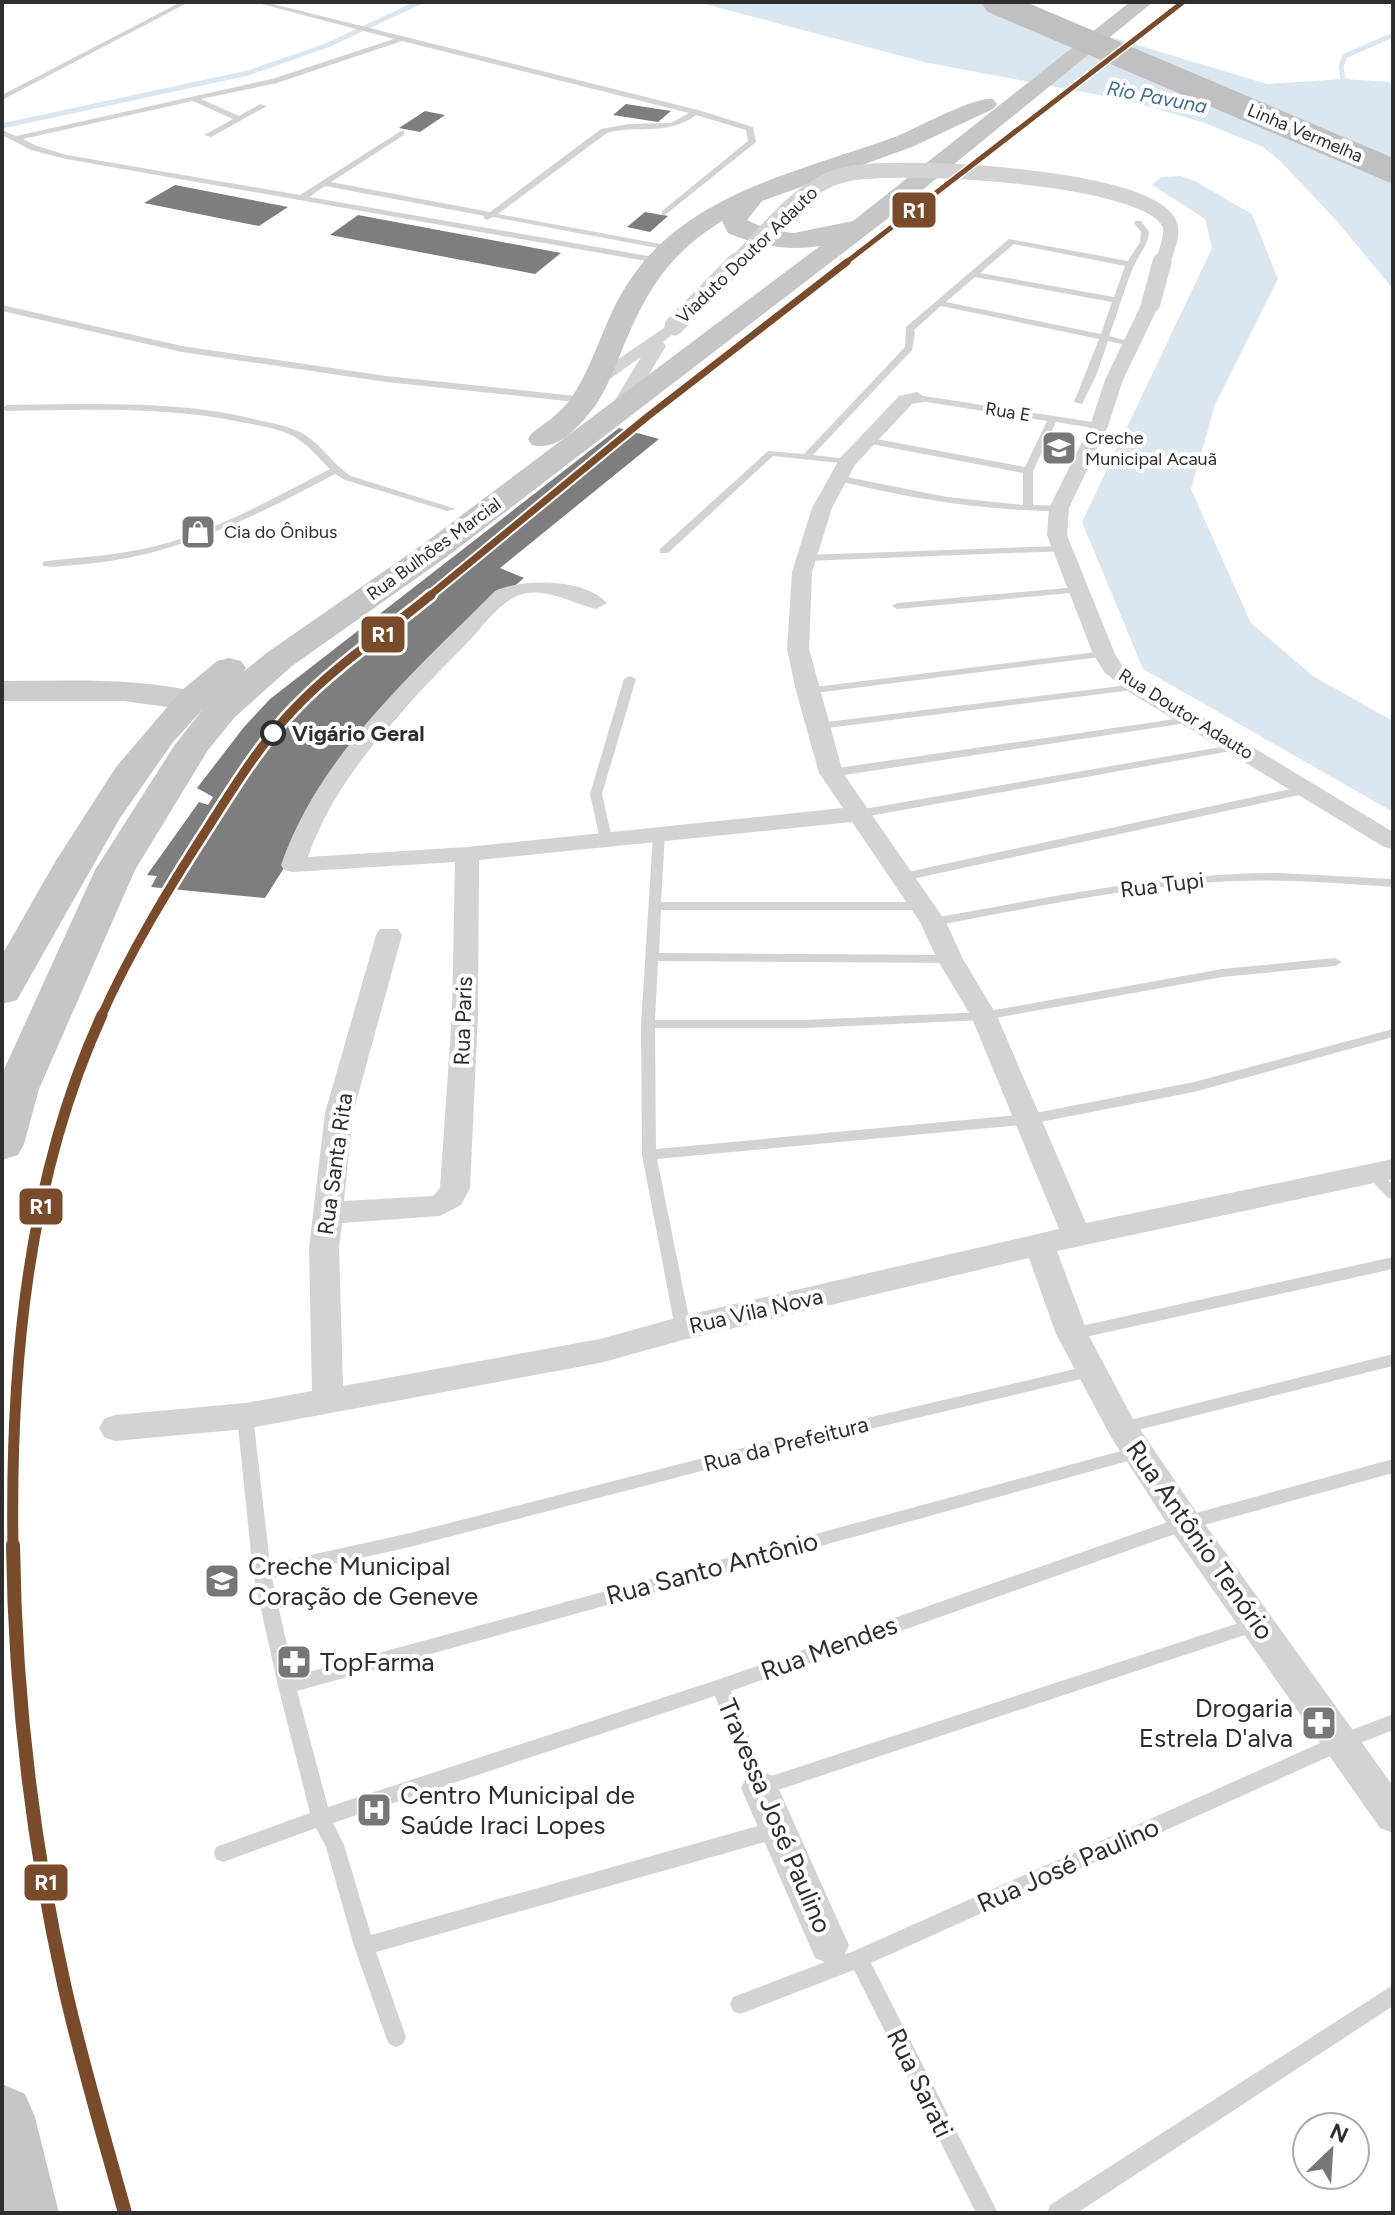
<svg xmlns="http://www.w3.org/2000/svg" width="1395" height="2215" viewBox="0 0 1395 2215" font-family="Figtree,sans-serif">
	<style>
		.water { fill: #dae7f0 }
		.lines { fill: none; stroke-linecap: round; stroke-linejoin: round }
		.stream { stroke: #dae7f0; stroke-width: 5 }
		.building { fill: #7e7e7e }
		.lane { fill: #d3d3d3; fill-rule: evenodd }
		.street { fill: #d3d3d3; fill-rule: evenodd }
		.secondary { fill: #ccc; fill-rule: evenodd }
		.primary { fill: #c6c6c6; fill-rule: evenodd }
		.street-bridge-far1 { stroke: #d3d3d3; stroke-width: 15 }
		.street-bridge { stroke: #d3d3d3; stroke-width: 19 }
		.highway-bridge { stroke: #c0c0c0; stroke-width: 24 }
		.rail-1-far4-casing { stroke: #fff; stroke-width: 8 }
		.rail-1-far3-casing { stroke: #fff; stroke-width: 11 }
		.rail-1-far2-casing { stroke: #fff; stroke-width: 14 }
		.rail-1-far1-casing { stroke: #fff; stroke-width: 17 }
		.rail-1-casing { stroke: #fff; stroke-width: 20 }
		.rail-1-far4 { stroke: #7a4b2a; stroke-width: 5 }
		.rail-1-far3 { stroke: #7a4b2a; stroke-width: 7 }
		.rail-1-far2 { stroke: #7a4b2a; stroke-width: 9 }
		.rail-1-far1 { stroke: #7a4b2a; stroke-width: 11 }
		.rail-1 { stroke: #7a4b2a; stroke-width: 14 }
		.stop-dot { fill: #fff; stroke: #2e2e2e; stroke-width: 4 }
		.labels { text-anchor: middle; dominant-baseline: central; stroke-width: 8; stroke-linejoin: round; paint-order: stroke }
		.far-street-label { font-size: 18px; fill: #2e2e2e; stroke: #fff }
		.far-poi-label { font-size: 18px; fill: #2e2e2e; stroke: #fff; text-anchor: start }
		.far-water-label { font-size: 20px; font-style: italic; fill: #426d8a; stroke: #fff }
		.stop-label { font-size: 22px; font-weight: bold; fill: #2e2e2e; stroke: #fff; text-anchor: start }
		.street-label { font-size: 22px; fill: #2e2e2e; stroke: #fff }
		.near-street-label { font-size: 26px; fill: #2e2e2e; stroke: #fff }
		.near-poi-label { font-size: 26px; fill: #2e2e2e; stroke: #fff; text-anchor: start }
		.line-badge { stroke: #fff; stroke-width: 3 }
		.badge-label { font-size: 22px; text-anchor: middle; font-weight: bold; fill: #fff }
	</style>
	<rect width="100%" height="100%" fill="#fff"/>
	<g class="water">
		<path d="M697,2H994L1267,84L1343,79L1393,82V289L1335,219L1280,161L1263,147L1205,123L1126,100L928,63Z"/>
		<path d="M1181,176L1195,181L1252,214L1278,279L1215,405L1191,489L1251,623L1313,676L1393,721V812L1143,669L1082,522L1212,248L1205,219L1152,185L1161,177Z"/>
	</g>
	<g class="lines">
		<g class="stream">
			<path d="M1352,84L1343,79L1341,66L1345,56L1393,35"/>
			<path d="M2,126L248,73L328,45L420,2"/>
		</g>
	</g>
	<g class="building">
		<path d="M626,104L671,111L658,122L613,115Z"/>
		<path d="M425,111L445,115L420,132L399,128Z"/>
		<path d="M175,185L288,207L259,226L144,203Z"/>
		<path d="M645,212L668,216L650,232L627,227Z"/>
		<path d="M358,215L561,253L535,274L330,235Z"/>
		<path d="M619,428L659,439L500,568L524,578L502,597L305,822L287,850L294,852L265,898L151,887L157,876L147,875L199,802L208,805L213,797L197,788L244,727L270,699Z"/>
	</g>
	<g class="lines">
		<g class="lane">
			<path d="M181,2H189L2,100V95Z"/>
			<path d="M254,2H265L698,110L753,127L756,142L665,215H662V211L748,141L746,130L696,115C666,137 639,124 607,133L498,214L671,246V250H668L493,217L487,220L483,218L485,216L325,186L309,197L660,258V262L657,263L66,159L31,150L2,135V130L16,136L272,79L394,39ZM402,41L689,113L671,123L628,124L601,129L490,212L331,182L404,135V131H401L300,195L67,155L37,146L23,139L193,101L233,119L204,135L211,137L267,106L260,104L239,116L201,99L277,83Z"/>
			<path d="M1135,221H1141L1149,232C1148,246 1138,255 1133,268C1123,292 1118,312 1109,336L1135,343L1131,346L1108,341L1096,376L1082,404L1074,402L1099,339L941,306L914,330L915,334L912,350L813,455L847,459L852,462L850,464L773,456L668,553H660V549L768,451L804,454L905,347L906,327L1009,239L1128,261L1140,242L1141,232L1134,223ZM1014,244L1125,266L1114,297L980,273ZM975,277L1112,302L1101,334L946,302Z"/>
			<path d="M2,305L182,346L386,376L585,397L590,400L585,403L386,382L182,352L2,311Z"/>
			<path d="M917,395L1099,423L1104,426L1099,429L1056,422L1033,471V505L1063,506V510L1059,511C983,511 908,498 834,480L832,478L837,475L947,497L1023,505V473L866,443L861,440L866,437L1025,467L1047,421L914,400L912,398Z"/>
			<path d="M67,404C131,404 196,404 258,420C272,423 287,426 300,432C320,442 332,464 351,476L456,509L447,511L345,480L335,474C256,516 178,555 86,564C72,565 57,568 43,566V562L47,561C84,557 120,555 156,546C218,530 274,498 330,469C318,458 308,444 293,436C277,428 257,425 240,422C163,406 84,410 6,411L2,409L6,405Z"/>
			<path d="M1062,546L1067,549L1066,551L805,561L800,558L805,555Z"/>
			<path d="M1078,587L1082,588V592L897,609L892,606L897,603Z"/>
			<path d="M1104,651L1108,652V656L807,694L801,691L807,688Z"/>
			<path d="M630,676L636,679L602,794L612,839L606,843L600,839L590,794L624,679Z"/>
			<path d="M1137,684L1143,687L1141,689L819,729L813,726L819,723Z"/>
			<path d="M1189,717L1195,720L1193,722L831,777L825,773L831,769Z"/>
			<path d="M1238,744L1242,745V749L858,818L852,814L858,810Z"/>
			<path d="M1309,785L1313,786V792L903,881L897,877L903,873Z"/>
			<path d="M659,831L665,835L661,902H920L926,906L920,910H661L659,953L950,955L957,959L950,963L658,961L655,1020H804L984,1012L1222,969L1335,958L1342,962L1335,966L1222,977L984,1020L804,1028H655L656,1149L1030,1114L1194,1082L1393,1029V1037L1194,1092L1030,1124L657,1159L691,1328L688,1332H678L675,1328L642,1155L641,1024L653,835Z"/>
			<path d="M1279,873L1393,879V887C1340,883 1287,879 1235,881C1133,885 1033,908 933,926L927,922L933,918C1047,898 1162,873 1279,873Z"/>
			<path d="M1374,1169L1379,1170L1393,1185V1199L1388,1198L1369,1178L1367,1174L1369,1170Z"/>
			<path d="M1393,1257V1269L1072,1340L1067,1338L1064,1334L1067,1330L1072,1328Z"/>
			<path d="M1393,1354V1366L1122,1434L1116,1432L1114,1428L1116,1424L1122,1422Z"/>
			<path d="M1092,1365L1098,1367L1100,1371L1098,1375L786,1449L410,1547L272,1578L294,1676L1139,1446L1145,1447L1147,1452L1145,1457L1139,1458L297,1691L328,1807L720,1679L1185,1516L1393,1459V1473L1186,1530L731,1691L765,1778L1257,1617L1263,1619L1266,1624L1263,1629L1257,1631L760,1796L753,1794L751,1788L715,1696L333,1823L344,1845L371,1935L779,1820L786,1823L788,1829L786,1835L779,1838L376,1952L406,2037L403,2044L396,2047L389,2044L386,2037L354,1946L326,1847L316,1828L223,1862L216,1859L214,1853L216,1847L310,1813L278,1686L253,1573L237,1416L239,1412L245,1410L251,1412L253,1416L270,1564L410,1533L786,1437Z"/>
			<path d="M1393,1714V1730L1348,1748L871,1963L998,2213H976L854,1970L740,2014L733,2011L730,2004L733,1997L854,1951L1336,1736Z"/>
			<path d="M1393,1985V2006L1077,2213H1047L1050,2205Z"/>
		</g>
		<g class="street">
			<path d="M1151,298L1160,303L1123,380L1108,426L1069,508L1067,535L1115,654L1121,664L1145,682L1393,832V849L1384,847L1129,692L1105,673L1093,654L1047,535L1049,508L1090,426L1105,380L1142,303Z"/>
			<path d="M674,321L683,326L663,342L666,346L623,417L621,421H607L605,417L641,357L600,386L594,388L585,382Z"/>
			<path d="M917,392L926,398L924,402L912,404L855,465L832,508L812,572L809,649L843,773L946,922L963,959L997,1016L1086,1223L1393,1159V1179L1057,1251L1088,1334L1133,1419L1197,1513L1393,1786V1833L1380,1828L1173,1533L1111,1437L1056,1334L1029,1258L683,1340L600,1363L245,1429L115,1441L104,1437L99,1428L104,1419L115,1415L245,1403L312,1391L309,1248L325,1113L376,935L380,929H398L402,935L353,1113L344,1201L433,1196L440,1188L452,1014L455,862L293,872L284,870L281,865C319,755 414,672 495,591C523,578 585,578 607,603L596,609C571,603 545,586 519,595C499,603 483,626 469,641C408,704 337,772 308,857L467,847L843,808L819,773L796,691L787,649L792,572L812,508L840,458L899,396ZM852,822L920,922L937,959L971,1016L1059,1229L683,1316L600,1339L343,1386L339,1248L342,1223L440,1216L461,1205L470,1188L478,1014L479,860Z"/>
			<path d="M760,1771L773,1776L843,1932L849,1945L843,1958L829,1964L815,1958L741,1788L747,1776Z"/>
		</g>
		<path class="secondary" d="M2,681C68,681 136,677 201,693L206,700L201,707L190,710L123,701H2Z"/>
		<g class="primary">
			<path d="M1130,2H1153L882,223L448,556L292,666L235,717L208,750L135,870L39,1089L24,1144L18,1155L2,1160V1074L95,870L174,746L203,709L173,742L120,818L17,1000L2,1004V955L55,862L116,767L181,691L217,661L229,658L241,661L246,668L243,672L268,652L426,542L820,246C788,251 758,246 728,233L722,221C667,255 646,292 622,350C614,369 607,389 595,406C580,425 559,452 532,445L528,439L532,433C545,423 559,414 569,401C592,370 603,324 623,291C679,195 795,173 892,138C914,130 976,95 993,99L997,104L993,109L912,147L762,201L747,220L768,230L794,233L853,221Z"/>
			<path d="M2,2084L25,2094L35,2117L59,2213H2Z"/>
		</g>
		<path class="street-bridge-far1" d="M735,264C767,232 800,184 847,174C897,163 1146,175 1169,223C1175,234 1165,253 1162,264"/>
		<g class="street-bridge">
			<path d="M1151,303L1162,262"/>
			<path d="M674,326L737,262"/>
		</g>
		<path class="highway-bridge" d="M995,2L1393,171"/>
		<defs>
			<path id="rail-1-far4" d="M844,264L1183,2"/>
			<path id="rail-1-far3" d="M428,597L647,417L847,262"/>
			<path id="rail-1-far2" d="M101,1017C131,950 169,888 209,826C235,785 261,743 295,708C335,666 386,632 431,595"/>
			<path id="rail-1-far1" d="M13,1547C10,1368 27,1179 102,1015"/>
			<path id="rail-1" d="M13,1545C15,1692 32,1841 64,1984C81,2061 104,2137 125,2213"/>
		</defs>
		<use href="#rail-1-far4" class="rail-1-far4-casing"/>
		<use href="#rail-1-far3" class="rail-1-far3-casing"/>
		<use href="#rail-1-far2" class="rail-1-far2-casing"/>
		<use href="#rail-1-far1" class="rail-1-far1-casing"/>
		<use href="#rail-1" class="rail-1-casing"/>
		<use href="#rail-1-far4" class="rail-1-far4"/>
		<use href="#rail-1-far3" class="rail-1-far3"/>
		<use href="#rail-1-far2" class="rail-1-far2"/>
		<use href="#rail-1-far1" class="rail-1-far1"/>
		<use href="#rail-1" class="rail-1"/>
	</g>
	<defs>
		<symbol id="school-square" viewBox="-11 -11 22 22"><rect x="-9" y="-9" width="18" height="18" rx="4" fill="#777" stroke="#fff"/><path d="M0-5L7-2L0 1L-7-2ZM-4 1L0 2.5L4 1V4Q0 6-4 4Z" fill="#fff"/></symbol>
		<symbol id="shop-square" viewBox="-11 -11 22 22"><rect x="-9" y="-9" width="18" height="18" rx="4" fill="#777" stroke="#fff"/><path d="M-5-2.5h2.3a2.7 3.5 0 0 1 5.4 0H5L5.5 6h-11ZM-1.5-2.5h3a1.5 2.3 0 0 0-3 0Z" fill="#fff"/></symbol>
		<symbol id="pharmacy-square" viewBox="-11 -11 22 22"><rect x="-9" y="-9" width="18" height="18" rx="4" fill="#777" stroke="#fff"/><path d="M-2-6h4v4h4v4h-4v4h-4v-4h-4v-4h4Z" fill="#fff"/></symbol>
		<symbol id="hospital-square" viewBox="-11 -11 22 22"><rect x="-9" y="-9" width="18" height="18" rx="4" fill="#777" stroke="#fff"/><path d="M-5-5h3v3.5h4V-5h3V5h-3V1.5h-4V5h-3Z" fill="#fff"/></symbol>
	</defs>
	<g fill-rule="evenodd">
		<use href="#school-square" x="1039" y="428" width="40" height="40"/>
		<use href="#shop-square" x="178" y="512" width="40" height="40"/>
		<use href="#school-square" x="202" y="1561" width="40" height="40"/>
		<use href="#pharmacy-square" x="274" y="1642" width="40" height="40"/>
		<use href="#pharmacy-square" x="1299" y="1703" width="40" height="40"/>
		<use href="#hospital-square" x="354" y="1790" width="40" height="40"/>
	</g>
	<circle class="stop-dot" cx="273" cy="733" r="11"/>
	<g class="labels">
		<g class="far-street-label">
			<text transform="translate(1305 133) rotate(23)">Linha Vermelha</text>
			<text transform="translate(747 255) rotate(-44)">Viaduto Doutor Adauto</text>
			<text transform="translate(1008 412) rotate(9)">Rua E</text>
			<text transform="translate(434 549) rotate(-36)">Rua Bulhões Marcial</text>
			<text transform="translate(1186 714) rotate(32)">Rua Doutor Adauto</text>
		</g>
		<g class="far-poi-label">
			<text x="1085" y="438">Creche<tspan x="1085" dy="21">Municipal Acauã</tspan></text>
			<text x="224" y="532">Cia do Ônibus</text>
		</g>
		<g class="far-water-label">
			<text transform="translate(1157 97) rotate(11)">Rio Pavuna</text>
		</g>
		<g class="stop-label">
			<text x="292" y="733">Vigário Geral</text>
		</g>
		<g class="street-label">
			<text transform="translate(1162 885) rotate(-7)">Rua Tupi</text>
			<text transform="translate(463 1021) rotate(-88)">Rua Paris</text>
			<text transform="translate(335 1164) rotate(-82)">Rua Santa Rita</text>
			<text transform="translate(756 1311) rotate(-13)">Rua Vila Nova</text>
			<text transform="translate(786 1444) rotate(-14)">Rua da Prefeitura</text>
		</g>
		<g class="near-street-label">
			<text transform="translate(1200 1540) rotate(55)">Rua Antônio Tenório</text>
			<text transform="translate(712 1568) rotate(-15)">Rua Santo Antônio</text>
			<text transform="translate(829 1648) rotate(-20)">Rua Mendes</text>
			<text transform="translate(775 1816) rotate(67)">Travessa José Paulino</text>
			<text transform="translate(1068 1865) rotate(-24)">Rua José Paulino</text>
			<text transform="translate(920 2083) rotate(64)">Rua Sarati</text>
		</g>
		<g class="near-poi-label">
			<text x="248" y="1566">Creche Municipal<tspan x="248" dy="30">Coração de Geneve</tspan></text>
			<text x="320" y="1662">TopFarma</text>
			<text x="1293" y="1708" text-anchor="end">Drogaria<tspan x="1293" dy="30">Estrela D'alva</tspan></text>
			<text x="400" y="1795">Centro Municipal de<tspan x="400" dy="30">Saúde Iraci Lopes</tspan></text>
		</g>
	</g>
	<g class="line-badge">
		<rect x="891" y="191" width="46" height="38" rx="8" fill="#7a4b2a"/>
		<rect x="360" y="615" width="46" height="39" rx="8" fill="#7a4b2a"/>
		<rect x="18" y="1187" width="46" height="39" rx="8" fill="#7a4b2a"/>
		<rect x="23" y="1863" width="46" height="39" rx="8" fill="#7a4b2a"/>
	</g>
	<g class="badge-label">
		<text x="914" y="218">R1</text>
		<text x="383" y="642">R1</text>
		<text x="41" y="1214">R1</text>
		<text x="46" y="1890">R1</text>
	</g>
	<rect width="1395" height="2215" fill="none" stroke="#2e2e2e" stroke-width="8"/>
	<g transform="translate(1331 2151) rotate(25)"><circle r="38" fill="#ffffff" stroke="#ababab" stroke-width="2"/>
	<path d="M0-6L14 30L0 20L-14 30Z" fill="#777777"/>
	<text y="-12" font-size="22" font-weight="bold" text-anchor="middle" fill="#2e2e2e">N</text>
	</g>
</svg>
